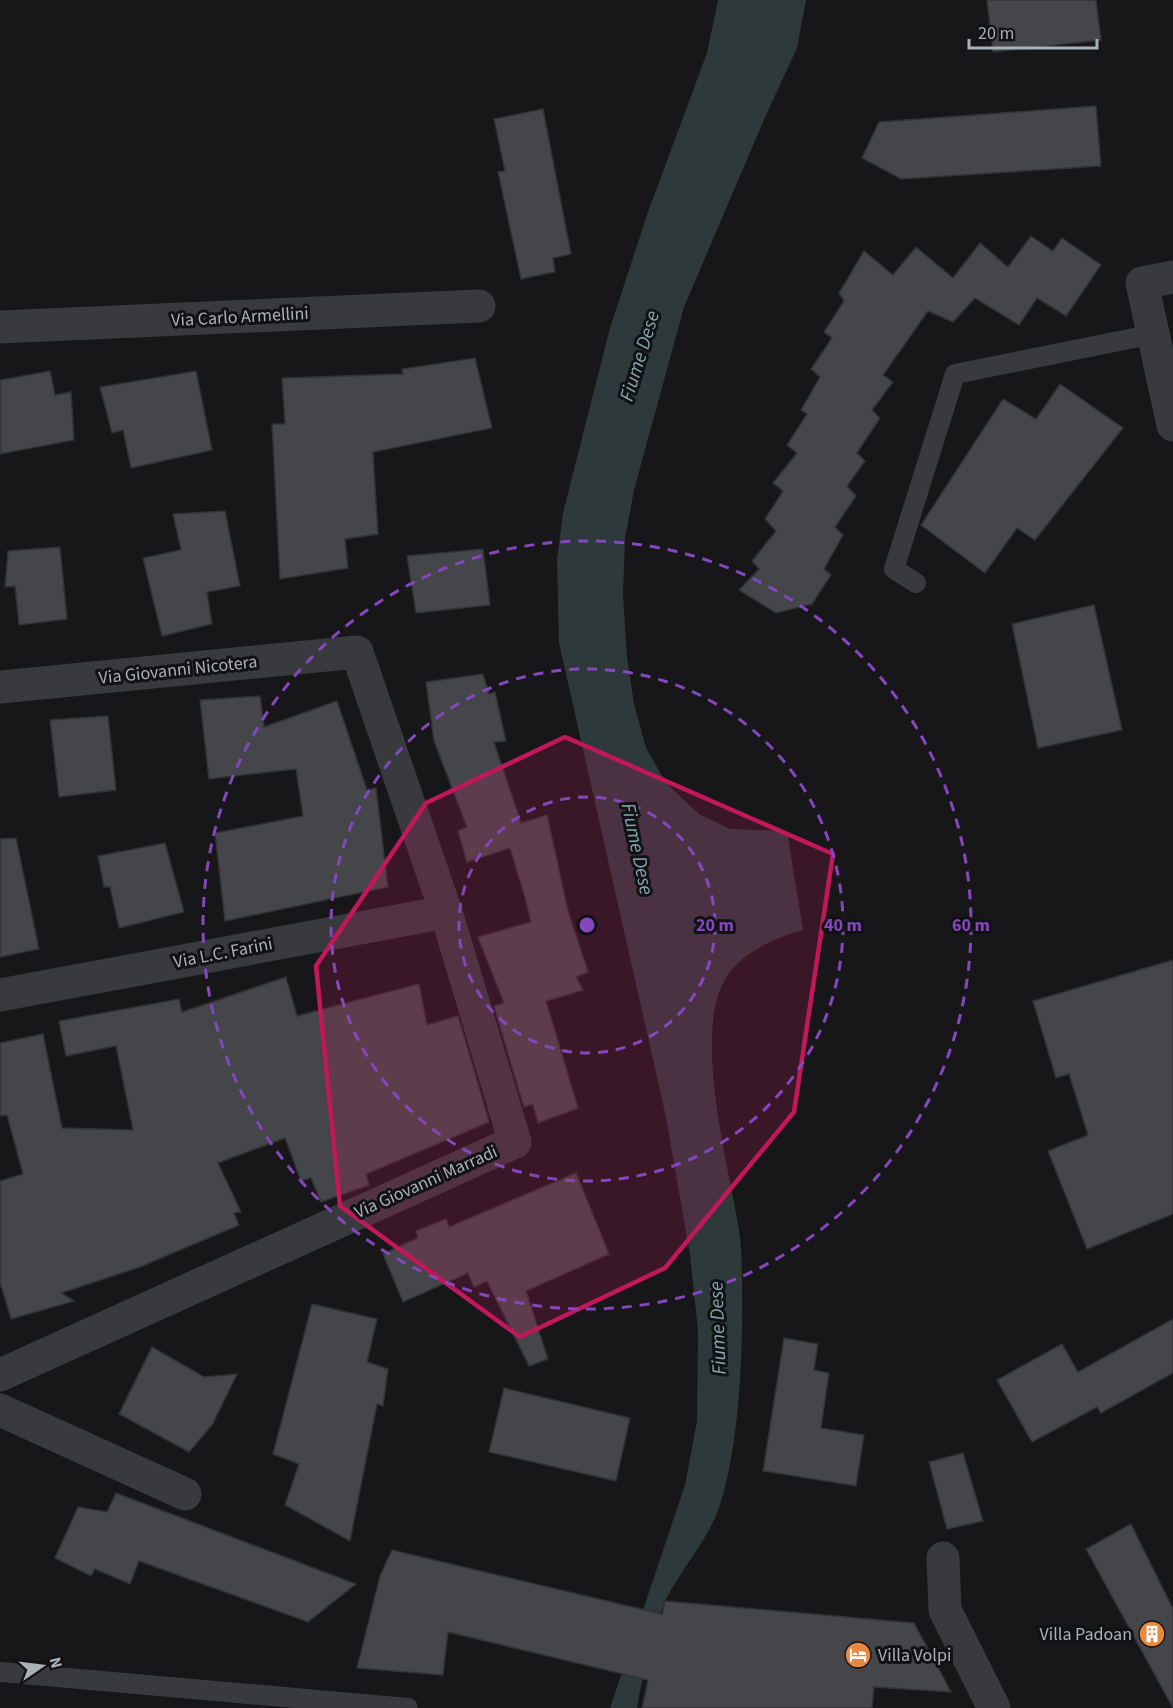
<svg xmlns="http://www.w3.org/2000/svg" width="1173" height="1708" viewBox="0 0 1173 1708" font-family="'Source Sans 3',sans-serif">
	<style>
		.water { fill: #2e393c }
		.building { fill: #444649; stroke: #313235; stroke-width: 1.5 }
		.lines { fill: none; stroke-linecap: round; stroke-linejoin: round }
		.lane { stroke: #383a3e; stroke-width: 20 }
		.street { stroke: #383a3e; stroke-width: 33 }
		.marked { fill: #c2185b; fill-opacity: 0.2; stroke: #c2185b; stroke-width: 4.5; stroke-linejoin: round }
		.ring { fill: none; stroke: #8447be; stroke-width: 3; stroke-dasharray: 10 8 }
		.labels { text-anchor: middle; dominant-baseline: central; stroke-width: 6; stroke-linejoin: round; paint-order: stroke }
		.street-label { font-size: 18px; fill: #aab1b8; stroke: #121214 }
		.poi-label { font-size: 18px; fill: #aab1b8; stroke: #121214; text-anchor: end }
		.water-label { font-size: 20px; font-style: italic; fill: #83a6b1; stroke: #121214 }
		.centre { fill: #8447be; stroke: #121214; stroke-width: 3 }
		.ring-label { font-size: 18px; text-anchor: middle; font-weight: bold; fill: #8447be; stroke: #121214; stroke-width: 6; stroke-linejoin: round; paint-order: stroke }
	</style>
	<rect width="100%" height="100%" fill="#171719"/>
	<path class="water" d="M718,0H806L797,48L766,115L684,307L634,490L625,539L623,595L627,657L634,704L646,748L666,783L699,814L730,829L787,831L803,930C778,937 742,952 727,976C691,1031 729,1166 739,1230C742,1250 742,1272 742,1293C743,1355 739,1455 717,1513C705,1543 681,1570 666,1599C657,1617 640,1687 637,1708H610L685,1485L697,1421L698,1330L690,1255L666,1117L559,643L557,560L563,513L610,328L648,212L707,53Z"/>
	<g class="building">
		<path d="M987,0H1096L1101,40L993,52Z"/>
		<path d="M1096,106L1101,166L901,179L862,158L879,122Z"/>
		<path d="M543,109L571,254L553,258L555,272L521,279L498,172L505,171L494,119Z"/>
		<path d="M1031,236L1053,251L1062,238L1101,265L1066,316L1037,298L1019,325L975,298L953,322L928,311L883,375L893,382L872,410L880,418L857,453L865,461L847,486L856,496L835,527L843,535L824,569L831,575L812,604L776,613L739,590L759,569L752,561L776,531L765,519L783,491L773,483L797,453L787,445L807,414L801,410L820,377L811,369L832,338L824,332L844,301L839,293L864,251L893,275L916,247L953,278L980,243L1008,267Z"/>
		<path d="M475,358L492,428L373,452L378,534L345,539L348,568L280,579L272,424H285L282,378L403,374L402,369Z"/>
		<path d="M50,371L55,395L71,392L74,440L0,454V380Z"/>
		<path d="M196,371L212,450L131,468L123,430L112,433L100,387Z"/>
		<path d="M1060,384L1123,428L1035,540L1017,528L985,573L921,525L1003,399L1036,419Z"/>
		<path d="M225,511L240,586L207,592L212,624L162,636L143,558L181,550L173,514Z"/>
		<path d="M60,547L67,619L19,625L15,586L5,587L8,551Z"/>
		<path d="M483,549L490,605L416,613L407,556Z"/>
		<path d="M1094,605L1122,730L1038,748L1012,624Z"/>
		<path d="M483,674L489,694L495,692L506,741L494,742L521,823L547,815L568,911L588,972L576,977L583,990L546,1001L578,1108L538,1123L533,1104L524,1107L494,1006L504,1003L478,937L531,922L525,897L510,848L467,862L458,831L467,827L434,741L426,682Z"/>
		<path d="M260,696L264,727L337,701L367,790L376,788L388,887L225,921L215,833L303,816L296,769L209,779L200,700Z"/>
		<path d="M108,716L116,790L59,797L50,720Z"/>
		<path d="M16,838L39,949L0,957V839Z"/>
		<path d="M165,843L184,912L119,928L110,887H104L98,856Z"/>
		<path d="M1173,960V1214L1087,1249L1048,1151L1088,1135L1069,1074L1056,1078L1033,1001Z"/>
		<path d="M286,977L297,1016L419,984L427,1025L458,1016L489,1122L366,1174L369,1185L321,1202L311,1178L301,1181L285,1138L218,1163L241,1212L234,1213L239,1225L140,1267L61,1293L74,1301L11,1319L0,1282V1181L23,1174L7,1115L0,1116V1043L43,1034L62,1128L133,1130L116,1046L66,1056L59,1021L179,999L182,1012Z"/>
		<path d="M576,1173L609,1254L526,1291L548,1359L529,1366L487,1281L474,1287L468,1273L403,1302L383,1254L418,1238L416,1231L446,1219L449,1227Z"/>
		<path d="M312,1304L377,1319L367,1362L388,1369L383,1406L377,1404L350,1541L285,1505L299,1464L273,1454Z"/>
		<path d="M1173,1319V1373L1101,1413L1097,1407L1032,1442L997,1380L1062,1344L1078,1372Z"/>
		<path d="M784,1338L818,1344L814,1370L829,1373L821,1428L864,1435L856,1486L763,1471Z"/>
		<path d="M152,1347L204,1377L237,1374L212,1425L189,1452L119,1414Z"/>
		<path d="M504,1388L630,1418L616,1481L489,1452Z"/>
		<path d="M963,1453L983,1521L947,1529L929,1462Z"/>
		<path d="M116,1493L356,1584L308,1622L139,1561L130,1584L95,1569L91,1576L55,1558L78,1507L107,1512Z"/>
		<path d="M1131,1524L1173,1609V1708L1086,1549Z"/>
		<path d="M392,1550L662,1614L665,1601L914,1623L951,1692L874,1687L872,1708H642L648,1680L448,1632L443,1675L357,1668L380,1576Z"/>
	</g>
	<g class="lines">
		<g class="lane">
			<path d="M916,583L894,569L955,374L1154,334"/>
			<path d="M0,1672L408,1708"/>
		</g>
		<g class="street">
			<path d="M1173,277L1142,283L1173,425"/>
			<path d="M0,327L479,306"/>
			<path d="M0,687L357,652L446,912L515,1142L0,1375"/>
			<path d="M0,995L446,912"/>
			<path d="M0,1410L185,1494"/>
			<path d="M943,1558L945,1610L994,1708"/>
		</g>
	</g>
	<path class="marked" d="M565,737L833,854L794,1112L665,1268L520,1337L340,1206L316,966L426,803Z"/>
	<g class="ring">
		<circle cx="587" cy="925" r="128"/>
		<circle cx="587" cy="925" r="256"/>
		<circle cx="587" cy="925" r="384"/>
	</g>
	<defs>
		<symbol id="building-disc" viewBox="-11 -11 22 22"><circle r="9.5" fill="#e9873f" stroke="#121214"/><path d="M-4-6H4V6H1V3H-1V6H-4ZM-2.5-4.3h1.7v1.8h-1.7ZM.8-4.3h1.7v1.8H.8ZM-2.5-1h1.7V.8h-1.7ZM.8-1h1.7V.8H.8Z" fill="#fff"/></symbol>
		<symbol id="hotel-disc" viewBox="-11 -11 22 22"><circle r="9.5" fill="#e9873f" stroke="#121214"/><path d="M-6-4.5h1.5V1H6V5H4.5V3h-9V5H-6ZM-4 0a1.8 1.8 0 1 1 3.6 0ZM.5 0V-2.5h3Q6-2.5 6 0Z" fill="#fff"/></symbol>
	</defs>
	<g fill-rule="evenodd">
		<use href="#building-disc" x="1137" y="1619" width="30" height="30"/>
		<use href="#hotel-disc" x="843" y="1640" width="30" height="30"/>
	</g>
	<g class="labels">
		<g class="street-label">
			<text transform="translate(240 317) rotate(-3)">Via Carlo Armellini</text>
			<text transform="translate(178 670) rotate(-6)">Via Giovanni Nicotera</text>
			<text transform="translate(223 953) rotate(-11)">Via L.C. Farini</text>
			<text transform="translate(426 1182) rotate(-24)">Via Giovanni Marradi</text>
		</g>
		<g class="poi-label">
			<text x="1132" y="1634">Villa Padoan</text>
			<text x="878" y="1655" text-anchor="start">Villa Volpi</text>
		</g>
		<g class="water-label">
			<text transform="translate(640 356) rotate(-73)">Fiume Dese</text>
			<text transform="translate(637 849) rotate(78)">Fiume Dese</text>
			<text transform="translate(718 1328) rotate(-92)">Fiume Dese</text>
		</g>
	</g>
	<circle cx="587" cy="925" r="9" class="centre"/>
	<g class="ring-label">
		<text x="715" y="931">20 m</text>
		<text x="843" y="931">40 m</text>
		<text x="971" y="931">60 m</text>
	</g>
	<g transform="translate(42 1666) rotate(76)" stroke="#121214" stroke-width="4.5" paint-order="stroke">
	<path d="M0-4.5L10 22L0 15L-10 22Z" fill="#aab1b8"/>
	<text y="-9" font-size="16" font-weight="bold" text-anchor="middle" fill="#aab1b8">N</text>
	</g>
	<path d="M969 39v9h128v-9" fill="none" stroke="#aab1b8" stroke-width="3"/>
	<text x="978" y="39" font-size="18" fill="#aab1b8" stroke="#121214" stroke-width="4.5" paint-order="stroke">20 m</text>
</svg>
